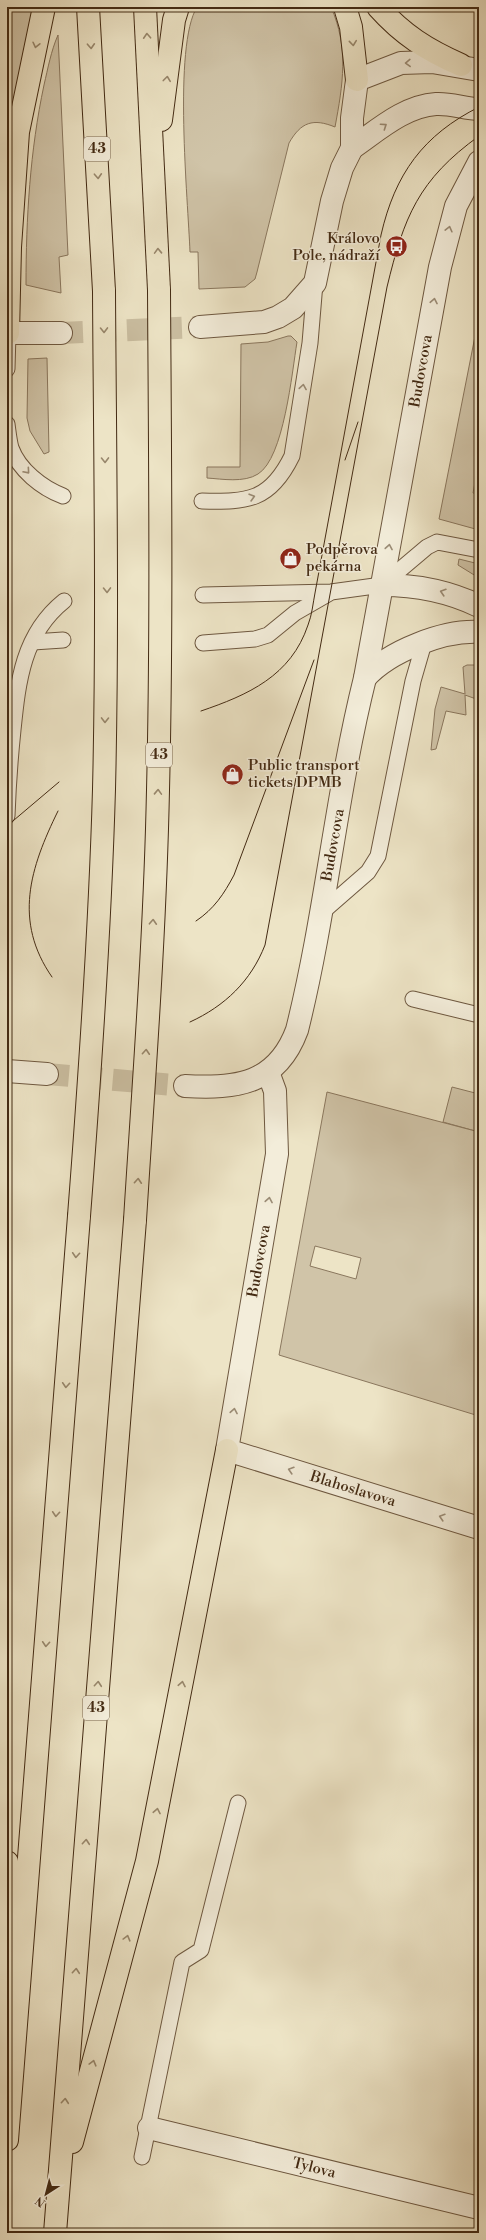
<svg xmlns="http://www.w3.org/2000/svg" width="486" height="2240" viewBox="0 0 486 2240" font-family="'Libre Bodoni',serif">
	<style>
		.green { fill: #d0c4a8; stroke: #8a775e; fill-rule: evenodd }
		.lines { fill: none; stroke-linecap: round; stroke-linejoin: round }
		.street-tunnel { stroke: #cbbfa2; stroke-width: 22; stroke-dasharray: 22 11; stroke-linecap: butt }
		.lane-casing { stroke: #6e5840; stroke-width: 17 }
		.street-casing { stroke: #6e5840; stroke-width: 24 }
		.highway-casing { stroke: #432a13; stroke-width: 24 }
		.lane { stroke: #f3edda; stroke-width: 15 }
		.street { stroke: #f3edda; stroke-width: 22 }
		.highway { stroke: #ede4c6; stroke-width: 22 }
		.tram { stroke: #432a13; stroke-width: 1 }
		.highway-bridge-casing { stroke: #432a13; stroke-width: 24; stroke-linecap: butt }
		.highway-bridge { stroke: #ede4c6; stroke-width: 22 }
		.oneway { stroke: #98876c }
		.oneway2 { stroke: #9b8c76 }
		.labels { text-anchor: middle; dominant-baseline: central; stroke-width: 3; stroke-linejoin: round; paint-order: stroke }
		.shield { fill: #f3edda; stroke: #78644f; stroke-width: 1 }
		.shield-label { font-size: 14px; font-weight: bold; fill: #432a13 }
		.poi-label { font-size: 15px; fill: #432a13; stroke: #f3edda; text-anchor: start }
		.street-label { font-size: 15px; fill: #432a13; stroke: #f3edda }
	</style>
	<rect width="100%" height="100%" fill="#ede4c6"/>
	<filter id="stains"><feTurbulence type="fractalNoise" baseFrequency=".005" numOctaves="4"/><feColorMatrix values="0 0 0 0 .2 0 0 0 0 .09 0 0 0 0 .02 0 0 0 .5 -.17"/></filter>
	<radialGradient id="worn" r=".72"><stop offset=".6" stop-color="#630" stop-opacity="0"/><stop offset="1" stop-color="#630" stop-opacity=".3"/></radialGradient>
	<g class="green">
		<path d="M7,7H35L7,144Z"/>
		<path d="M197,7H331C349,48 343,84 335,127C313,118 301,122 289,143L257,272L255,279L245,287L199,289L198,252H190C188,200 173,46 197,7Z"/>
		<path d="M58,35L68,255L59,257L61,293L26,285C26,218 30,151 44,85C48,68 51,51 58,35Z"/>
		<path d="M479,316V461L473,493L479,494V530L439,519Z"/>
		<path d="M288,336H291L297,342C292,372 284,458 258,474C244,483 222,479 207,478V467H240L241,344L268,342Z"/>
		<path d="M47,358L49,452L44,454L30,431L27,418L28,359Z"/>
		<path d="M459,559L479,564V578L458,565Z"/>
		<path d="M467,665H479V700L465,695L466,715L446,711L436,749L431,750L435,709L441,687L465,694L463,667Z"/>
		<path d="M452,1087L479,1094V1132L443,1122Z"/>
		<path d="M327,1092L479,1132V1416L279,1355ZM315,1246L361,1258L356,1279L310,1266Z"/>
	</g>
	<g class="lines">
		<g class="street-tunnel">
			<path d="M61,333L200,327"/>
			<path d="M47,1074L185,1086"/>
		</g>
		<defs>
			<g id="lane">
				<path d="M7,369L8,333"/>
				<path d="M7,424C8,431 9,441 11,448C19,470 42,488 63,496"/>
				<path d="M202,501C248,502 270,501 292,456L310,343L315,283"/>
				<path d="M203,595L331,592L382,585L427,547L437,542L479,550"/>
				<path d="M33,642L63,640"/>
				<path d="M203,643L255,639L268,635L295,613L328,594"/>
				<path d="M7,816C8,787 10,759 13,730C18,681 23,634 64,601"/>
				<path d="M321,913L368,872L378,856L413,681L424,643"/>
				<path d="M413,999L479,1015"/>
				<path d="M142,2157L182,1962L201,1950L238,1803"/>
			</g>
			<g id="street">
				<path d="M352,148C377,131 404,106 436,104C451,103 465,109 479,109"/>
				<path d="M200,327L264,322L278,317L293,308L315,283L332,201L342,168L352,148V118L357,80L401,63L432,62L479,70"/>
				<path d="M8,333H61"/>
				<path d="M382,585C416,585 448,591 479,606"/>
				<path d="M365,678C389,651 444,630 479,632"/>
				<path d="M7,1071L47,1074"/>
				<path d="M268,1072L275,1091L277,1154L227,1450L479,1528"/>
				<path d="M185,1086C237,1089 277,1084 297,1030C326,914 336,794 365,678L440,267L456,206L479,162"/>
				<path d="M149,2128L479,2208"/>
			</g>
			<g id="highway">
				<path d="M88,7L104,291"/>
				<path d="M145,7L159,290"/>
				<path d="M345,7L351,27L357,80"/>
				<path d="M378,7C403,35 427,50 461,65"/>
				<path d="M161,120L174,20L178,7"/>
				<path d="M8,333L10,247L18,132L44,7"/>
				<path d="M7,1862L14,1926"/>
				<path d="M7,2140L79,1216"/>
				<path d="M72,2142L147,1861L227,1450"/>
				<path d="M55,2233L135,1220"/>
			</g>
		</defs>
		<use href="#lane" class="lane-casing"/>
		<use href="#street" class="street-casing"/>
		<use href="#highway" class="highway-casing"/>
		<use href="#lane" class="lane"/>
		<use href="#street" class="street"/>
		<use href="#highway" class="highway"/>
		<g class="tram">
			<path d="M345,460L358,422"/>
			<path d="M201,711C248,695 291,676 308,625C312,615 313,603 315,593L381,235C395,174 423,135 479,107"/>
			<path d="M7,826L59,782"/>
			<path d="M196,921C214,909 224,894 234,875L314,660"/>
			<path d="M52,977C13,921 30,868 58,811"/>
			<path d="M190,1022C225,1006 251,981 265,945L387,287C404,217 418,180 479,136"/>
		</g>
		<defs>
			<g id="highway-bridge">
				<path d="M79,1216C90,1074 100,932 104,789C108,623 105,457 104,291"/>
				<path d="M135,1220C144,1077 155,934 158,790C162,623 160,457 159,290"/>
			</g>
		</defs>
		<use href="#highway-bridge" class="highway-bridge-casing"/>
		<use href="#highway-bridge" class="highway-bridge"/>
	</g>
	<defs><path id="oneway-chevron" d="M-2-3.5L2.5 0L-2 3.5" fill="none" stroke-width="1.6" stroke-linecap="round" stroke-linejoin="round"/></defs>
	<g class="oneway">
		<use href="#oneway-chevron" transform="translate(147 36) rotate(-93)"/>
		<use href="#oneway-chevron" transform="translate(353 43) rotate(84)"/>
		<use href="#oneway-chevron" transform="translate(36 45) rotate(103)"/>
		<use href="#oneway-chevron" transform="translate(91 46) rotate(87)"/>
		<use href="#oneway-chevron" transform="translate(167 79) rotate(-83)"/>
		<use href="#oneway-chevron" transform="translate(98 176) rotate(87)"/>
		<use href="#oneway-chevron" transform="translate(158 251) rotate(-92)"/>
		<use href="#oneway-chevron" transform="translate(104 330) rotate(89)"/>
		<use href="#oneway-chevron" transform="translate(105 460) rotate(89)"/>
		<use href="#oneway-chevron" transform="translate(107 590) rotate(89)"/>
		<use href="#oneway-chevron" transform="translate(105 720) rotate(91)"/>
		<use href="#oneway-chevron" transform="translate(158 792) rotate(-88)"/>
		<use href="#oneway-chevron" transform="translate(153 922) rotate(-87)"/>
		<use href="#oneway-chevron" transform="translate(146 1052) rotate(-86)"/>
		<use href="#oneway-chevron" transform="translate(138 1181) rotate(-86)"/>
		<use href="#oneway-chevron" transform="translate(76 1255) rotate(94)"/>
		<use href="#oneway-chevron" transform="translate(66 1385) rotate(94)"/>
		<use href="#oneway-chevron" transform="translate(56 1514) rotate(94)"/>
		<use href="#oneway-chevron" transform="translate(46 1644) rotate(94)"/>
		<use href="#oneway-chevron" transform="translate(98 1684) rotate(-85)"/>
		<use href="#oneway-chevron" transform="translate(182 1684) rotate(-79)"/>
		<use href="#oneway-chevron" transform="translate(157 1811) rotate(-79)"/>
		<use href="#oneway-chevron" transform="translate(86 1842) rotate(-85)"/>
		<use href="#oneway-chevron" transform="translate(127 1938) rotate(-75)"/>
		<use href="#oneway-chevron" transform="translate(76 1971) rotate(-85)"/>
		<use href="#oneway-chevron" transform="translate(93 2063) rotate(-75)"/>
		<use href="#oneway-chevron" transform="translate(65 2101) rotate(-85)"/>
	</g>
	<g class="oneway2">
		<use href="#oneway-chevron" transform="translate(408 63) rotate(178)"/>
		<use href="#oneway-chevron" transform="translate(384 126) rotate(-34)"/>
		<use href="#oneway-chevron" transform="translate(449 229) rotate(-76)"/>
		<use href="#oneway-chevron" transform="translate(434 301) rotate(-79)"/>
		<use href="#oneway-chevron" transform="translate(303 387) rotate(-81)"/>
		<use href="#oneway-chevron" transform="translate(27 471) rotate(49)"/>
		<use href="#oneway-chevron" transform="translate(252 497) rotate(-16)"/>
		<use href="#oneway-chevron" transform="translate(389 547) rotate(-80)"/>
		<use href="#oneway-chevron" transform="translate(443 592) rotate(-163)"/>
		<use href="#oneway-chevron" transform="translate(269 1200) rotate(-80)"/>
		<use href="#oneway-chevron" transform="translate(234 1411) rotate(-80)"/>
		<use href="#oneway-chevron" transform="translate(291 1470) rotate(-163)"/>
		<use href="#oneway-chevron" transform="translate(442 1517) rotate(-163)"/>
	</g>
	<defs>
		<symbol id="bus-disc" viewBox="-11 -11 22 22"><circle r="9.5" fill="#8f2418" stroke="#f3edda"/><path d="M-5-6H5V4H4V6H2V4H-2V6H-4V4H-5ZM-3.5-4V0h7V-4ZM-3.5 1.2v1.5H-2V1.2ZM2 1.2v1.5H3.5V1.2Z" fill="#fff"/></symbol>
		<symbol id="shop-disc" viewBox="-11 -11 22 22"><circle r="9.5" fill="#8f2418" stroke="#f3edda"/><path d="M-5-2.5h2.3a2.7 3.5 0 0 1 5.4 0H5L5.5 6h-11ZM-1.5-2.5h3a1.5 2.3 0 0 0-3 0Z" fill="#fff"/></symbol>
	</defs>
	<g fill-rule="evenodd">
		<use href="#bus-disc" x="384" y="234" width="25" height="25"/>
		<use href="#shop-disc" x="278" y="546" width="25" height="25"/>
		<use href="#shop-disc" x="220" y="762" width="25" height="25"/>
	</g>
	<g class="labels">
		<g class="shield">
			<rect x="84" y="137" width="26" height="24" rx="3"/>
			<rect x="146" y="743" width="26" height="24" rx="3"/>
			<rect x="83" y="1696" width="26" height="24" rx="3"/>
		</g>
		<g class="shield-label">
			<text x="97" y="149">43</text>
			<text x="159" y="755">43</text>
			<text x="96" y="1708">43</text>
		</g>
		<g class="poi-label">
			<text x="380" y="238" text-anchor="end">Královo<tspan x="380" dy="17">Pole, nádraží</tspan></text>
			<text x="306" y="549">Podpěrova<tspan x="306" dy="17">pekárna</tspan></text>
			<text x="248" y="765">Public transport<tspan x="248" dy="17">tickets DPMB</tspan></text>
		</g>
		<g class="street-label">
			<text transform="translate(421 371) rotate(-80)">Budovcova</text>
			<text transform="translate(333 845) rotate(-80)">Budovcova</text>
			<text transform="translate(259 1261) rotate(-80)">Budovcova</text>
			<text transform="translate(353 1489) rotate(17)">Blahoslavova</text>
			<text transform="translate(314 2168) rotate(14)">Tylova</text>
		</g>
	</g>
	<rect width="486" height="2240" fill="none" stroke="#ede4c6" stroke-width="24"/>
	<rect x="8" y="8" width="470" height="2224" fill="none" stroke="#432a13" stroke-width="2"/>
	<rect x="12" y="12" width="462" height="2216" fill="none" stroke="#432a13"/>
	<g transform="translate(46 2194) rotate(216)" stroke="#f3edda" stroke-width="3" paint-order="stroke">
	<path d="M0-3L7 15L0 10L-7 15Z" fill="#432a13"/>
	<text y="-6" font-size="11" font-weight="bold" text-anchor="middle" fill="#432a13">N</text>
	</g>
	<rect width="100%" height="100%" filter="url(#stains)"/>
	<rect width="100%" height="100%" fill="url(#worn)"/>
</svg>
